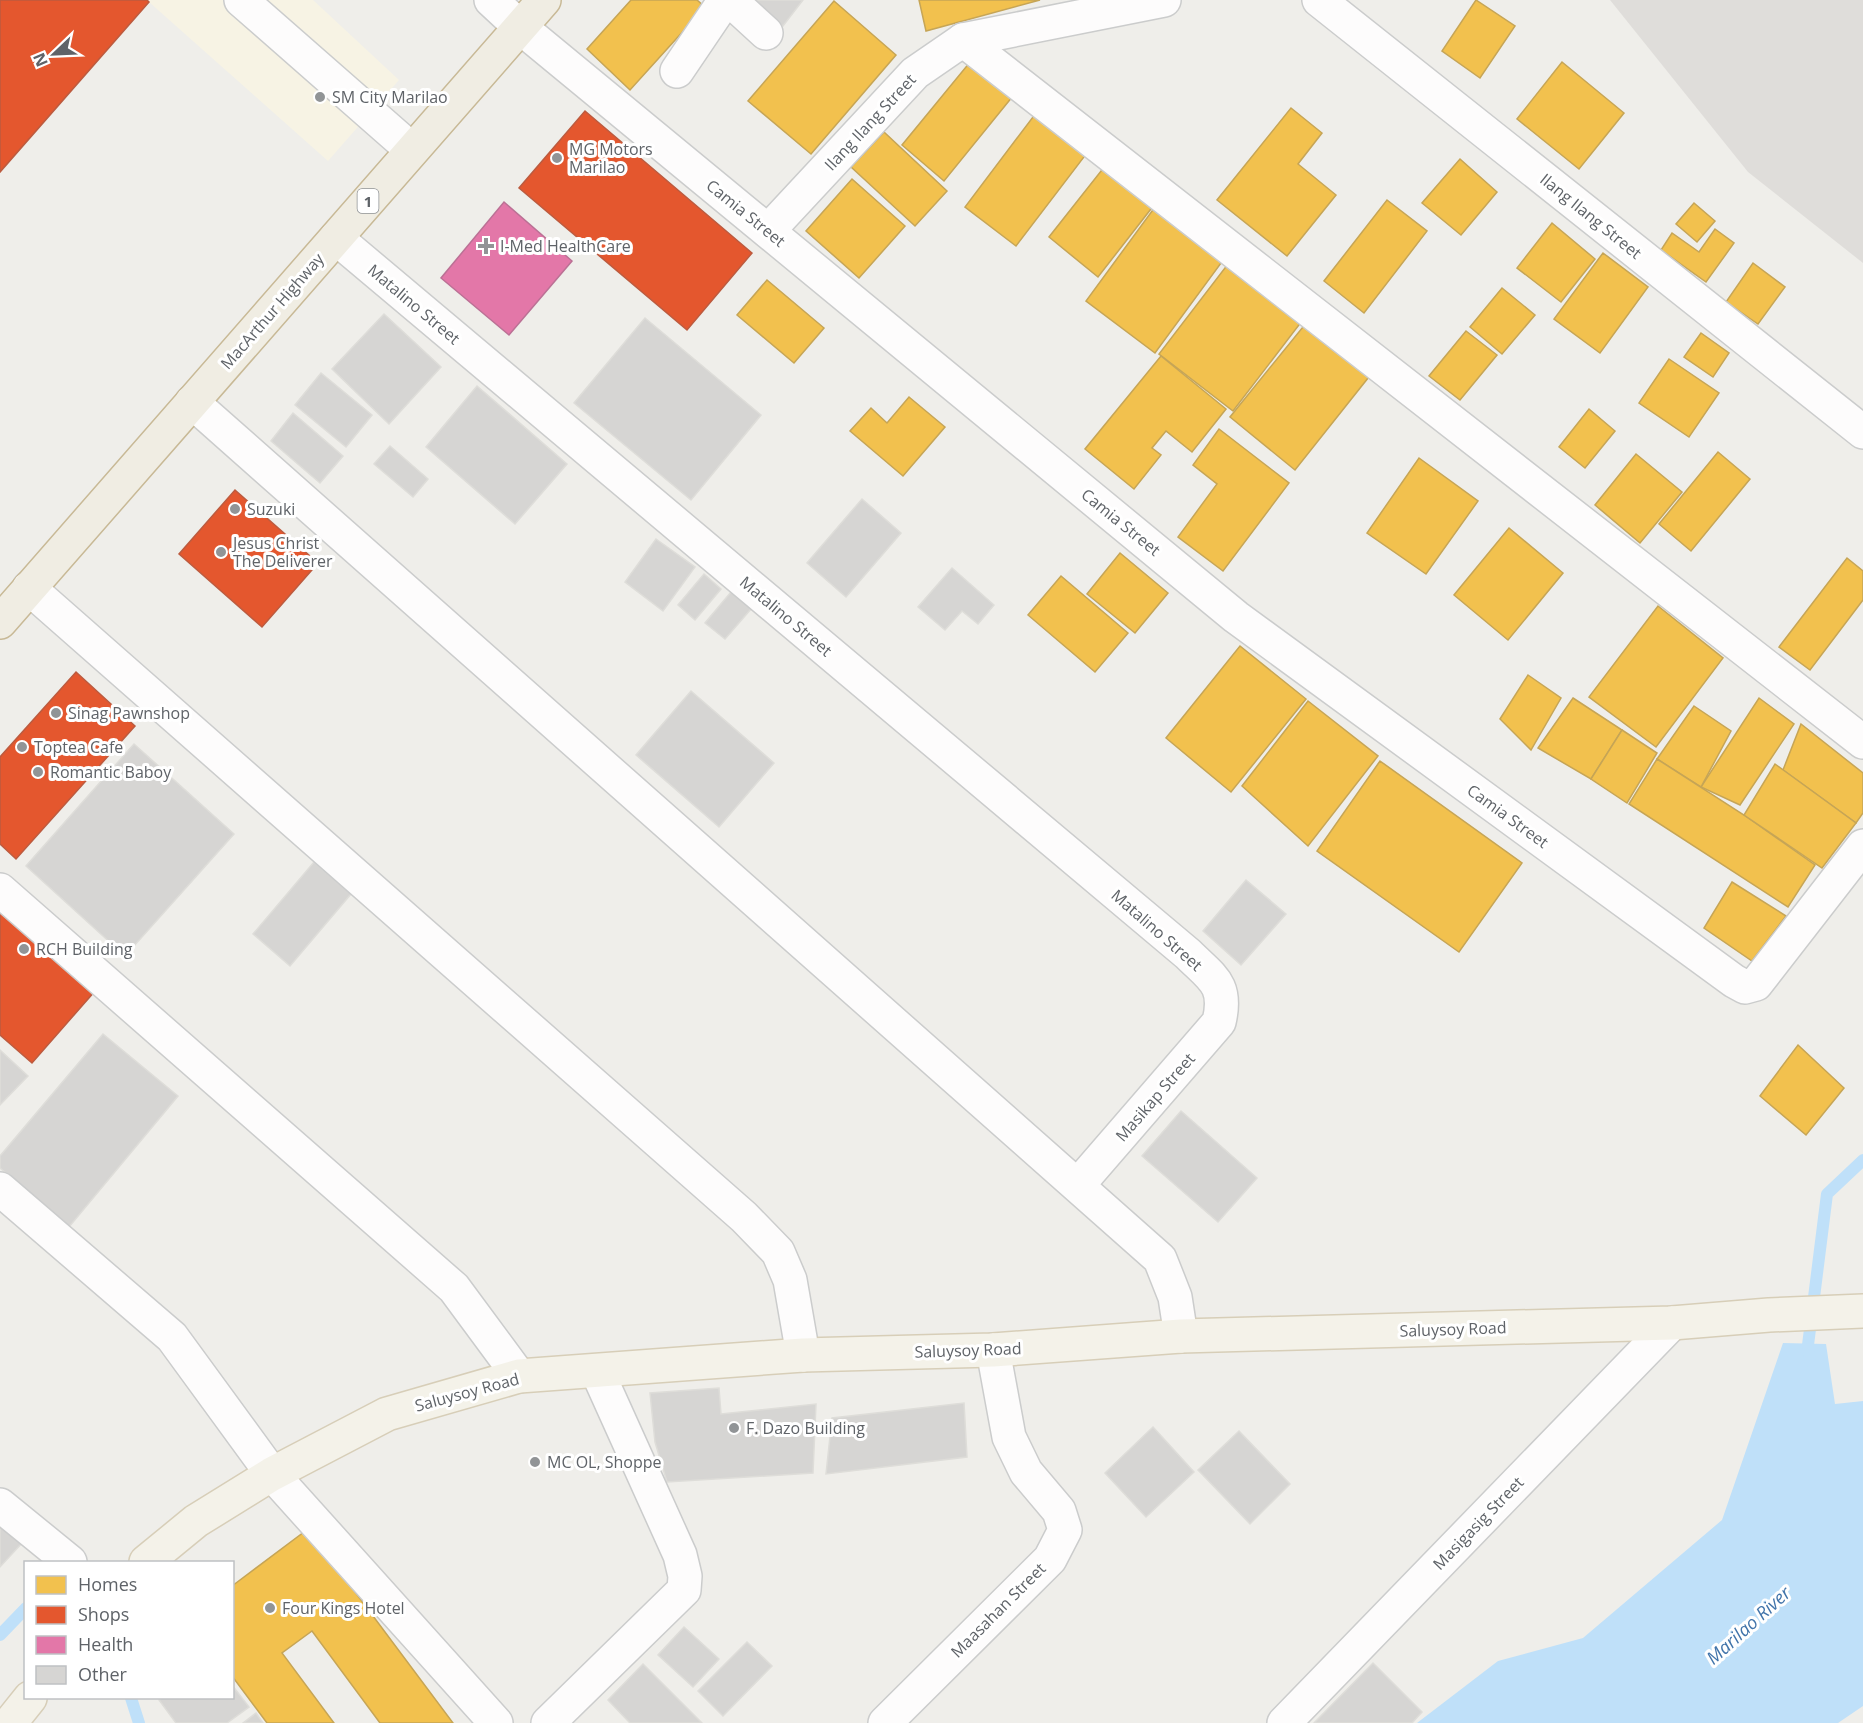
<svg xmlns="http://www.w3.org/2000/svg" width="1863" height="1723" viewBox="0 0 1863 1723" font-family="'Open Sans',sans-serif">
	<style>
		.commercial { fill: #f7f3e4 }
		.industrial { fill: #dfddda }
		.water { fill: #bfe0f9 }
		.homes { fill: #f2c14e; stroke: #c6a556; stroke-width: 1.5 }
		.shops { fill: #e4572e; stroke: #bc5b3f; stroke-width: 1.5 }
		.health { fill: #e377a8; stroke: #bb7195; stroke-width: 1.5 }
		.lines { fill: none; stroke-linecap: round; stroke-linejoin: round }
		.stream { stroke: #bfe0f9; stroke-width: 12 }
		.building { fill: #d6d5d3; stroke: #deddd9; stroke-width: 1.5 }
		.minor-casing { stroke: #cbcccc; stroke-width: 36 }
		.major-casing { stroke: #d7ceb8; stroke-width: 36 }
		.highway-casing { stroke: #c8b996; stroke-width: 36 }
		.minor { stroke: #fdfcfc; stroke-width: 33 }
		.major { stroke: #f4f2e9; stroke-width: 33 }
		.highway { stroke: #f0ede3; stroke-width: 33 }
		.poi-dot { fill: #919496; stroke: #fff; stroke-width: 2 }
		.labels { text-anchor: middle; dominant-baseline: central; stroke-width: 6; stroke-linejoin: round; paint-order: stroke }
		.shield { fill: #fff; stroke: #8f9295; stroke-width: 1.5 }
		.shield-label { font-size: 15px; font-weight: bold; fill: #5f6368 }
		.poi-label { font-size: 16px; fill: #5f6368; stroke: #fff; text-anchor: start }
		.street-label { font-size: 16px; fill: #5f6368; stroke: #fff }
		.water-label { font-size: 18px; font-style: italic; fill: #4174aa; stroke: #fff }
	</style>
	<rect width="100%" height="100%" fill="#efeeea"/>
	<path class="commercial" d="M0,0H313L399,80L328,161L149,2L0,172Z"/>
	<path class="industrial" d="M1610,0H1863V263L1748,172Z"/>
	<path class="water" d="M1783,1343L1826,1344L1835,1404L1863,1401V1706L1838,1723H1417L1498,1661L1583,1638L1722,1520Z"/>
	<g class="homes">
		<path d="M631,0H697L705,7L630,90L587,49Z"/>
		<path d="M919,0H1040L926,31Z"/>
		<path d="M1476,0L1515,26L1480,78L1442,51Z"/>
		<path d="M834,1L896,55L811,154L748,101Z"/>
		<path d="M975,56L1017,91L944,181L902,145Z"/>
		<path d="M1562,62L1624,113L1579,169L1517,119Z"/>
		<path d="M1291,108L1322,133L1298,164L1336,195L1287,256L1217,200Z"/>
		<path d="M1036,113L1087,153L1016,246L965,207Z"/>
		<path d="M884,132L947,191L915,226L851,167Z"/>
		<path d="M1460,159L1497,192L1461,235L1422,203Z"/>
		<path d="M1105,166L1154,205L1098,277L1049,237Z"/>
		<path d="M852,179L905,226L859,278L806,231Z"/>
		<path d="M1387,200L1427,231L1364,313L1324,281Z"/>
		<path d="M1694,203L1715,221L1697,242L1676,224Z"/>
		<path d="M1155,207L1224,259L1155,353L1086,301Z"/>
		<path d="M1552,223L1595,259L1561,302L1517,268Z"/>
		<path d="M1715,229L1734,243L1706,282L1661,250L1672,233L1699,252Z"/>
		<path d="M1603,253L1648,287L1600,353L1554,319Z"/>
		<path d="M1753,263L1785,287L1758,324L1726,302Z"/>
		<path d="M1228,264L1302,321L1233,411L1159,354Z"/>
		<path d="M767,280L824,328L794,363L737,315Z"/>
		<path d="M1502,288L1535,315L1502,354L1470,327Z"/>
		<path d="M1307,322L1372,373L1295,470L1230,417Z"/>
		<path d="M1466,331L1497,355L1460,400L1429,376Z"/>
		<path d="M1701,333L1729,353L1713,377L1684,357Z"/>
		<path d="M1161,356L1226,409L1192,452L1166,431L1152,448L1161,455L1134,489L1085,449Z"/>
		<path d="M1669,359L1719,393L1689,437L1639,403Z"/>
		<path d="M909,397L945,427L903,476L850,431L871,408L887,423Z"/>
		<path d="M1589,409L1615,431L1585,468L1559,447Z"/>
		<path d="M1219,429L1289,483L1223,571L1178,537L1217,484L1193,465Z"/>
		<path d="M1718,452L1750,479L1691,551L1659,524Z"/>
		<path d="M1636,454L1682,492L1640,543L1595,505Z"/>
		<path d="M1419,458L1478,501L1426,574L1367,533Z"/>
		<path d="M1509,528L1563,573L1508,640L1454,595Z"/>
		<path d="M1120,553L1168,593L1135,633L1087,594Z"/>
		<path d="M1847,558L1863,571V600L1810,670L1779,647Z"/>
		<path d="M1061,576L1128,633L1095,672L1028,615Z"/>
		<path d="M1658,606L1723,658L1656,747L1589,697Z"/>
		<path d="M1240,646L1306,699L1231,792L1166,738Z"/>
		<path d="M1528,675L1561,698L1531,750L1500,719Z"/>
		<path d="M1573,698L1622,730L1591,779L1538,748Z"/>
		<path d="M1759,698L1794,724L1740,805L1701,787Z"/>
		<path d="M1308,701L1378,756L1308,846L1242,786Z"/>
		<path d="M1694,706L1731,731L1701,787L1657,759Z"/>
		<path d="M1801,724L1863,773V813L1856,823L1783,770Z"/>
		<path d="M1622,730L1657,753L1627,803L1591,779Z"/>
		<path d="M1657,759L1744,815L1815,865L1788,907L1629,804Z"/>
		<path d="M1380,761L1522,863L1459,952L1317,851Z"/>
		<path d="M1775,764L1856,823L1822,868L1744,815Z"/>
		<path d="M1732,882L1786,916L1752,961L1704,928Z"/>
		<path d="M1798,1045L1844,1088L1806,1135L1760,1096Z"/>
		<path d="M308,1529L453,1723H380L312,1631L282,1653L334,1723H267L232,1676V1586Z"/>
	</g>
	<g class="shops">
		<path d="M0,0H147L149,2L0,172Z"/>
		<path d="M585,111L752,253L687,330L519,188Z"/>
		<path d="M235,490L318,563L262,627L179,554Z"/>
		<path d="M76,672L135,726L16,859L0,844V757Z"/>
		<path d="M0,908L95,991L32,1063L0,1035Z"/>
	</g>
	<path class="health" d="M504,202L572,261L509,335L441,278Z"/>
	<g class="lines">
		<g class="stream">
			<path d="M1810,1361L1808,1345L1827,1194L1863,1160"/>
			<path d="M0,1635L26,1608"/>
			<path d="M131,1698L139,1723"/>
		</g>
	</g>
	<g class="building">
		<path d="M749,0H803L783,26Z"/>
		<path d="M384,314L441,367L389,424L332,369Z"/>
		<path d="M645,318L761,415L691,500L574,403Z"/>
		<path d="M321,373L372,415L346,447L295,405Z"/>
		<path d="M477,386L567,464L515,524L426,447Z"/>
		<path d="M293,413L343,456L320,483L271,441Z"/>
		<path d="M390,446L428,479L413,497L374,464Z"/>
		<path d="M862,499L901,533L846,597L807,563Z"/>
		<path d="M656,539L695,567L663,611L625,582Z"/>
		<path d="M952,568L994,605L978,624L962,611L945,630L918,607Z"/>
		<path d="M704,574L721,589L695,620L678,605Z"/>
		<path d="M731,592L751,609L725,639L705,623Z"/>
		<path d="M691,691L774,763L719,827L636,755Z"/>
		<path d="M134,744L234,834L125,956L26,866Z"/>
		<path d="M314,862L351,894L290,966L253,934Z"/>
		<path d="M1246,880L1286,914L1241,965L1203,931Z"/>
		<path d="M103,1034L178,1096L69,1227L0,1168V1156Z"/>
		<path d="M0,1050L28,1076L0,1105Z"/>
		<path d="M1181,1111L1257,1178L1218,1222L1142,1156Z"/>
		<path d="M719,1388L721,1414L816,1404L813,1473L667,1482L655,1442L650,1393Z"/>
		<path d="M964,1403L967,1457L826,1474L832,1418Z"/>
		<path d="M1153,1427L1194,1472L1146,1517L1105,1473Z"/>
		<path d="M1239,1431L1290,1484L1250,1524L1198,1470Z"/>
		<path d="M0,1521L23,1542L0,1567Z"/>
		<path d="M684,1627L719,1659L693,1687L658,1655Z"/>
		<path d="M747,1642L772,1666L723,1716L698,1691Z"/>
		<path d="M1373,1663L1422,1712L1412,1723H1314Z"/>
		<path d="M643,1664L702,1723H630L608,1700Z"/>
		<path d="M232,1685L249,1707L227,1723H176L159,1700L162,1698H232Z"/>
		<path d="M256,1713L263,1723H243Z"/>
	</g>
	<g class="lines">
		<defs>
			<g id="minor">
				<path d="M241,0L412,150"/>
				<path d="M491,0L520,27L1236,617L1734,981L1745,987L1756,984L1863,846"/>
				<path d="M730,0L766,33"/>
				<path d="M1319,0L1863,432"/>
				<path d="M963,40L1863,742"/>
				<path d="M677,71L725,0"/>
				<path d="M768,231L915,73L963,40L1164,0"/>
				<path d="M336,238L1188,954C1212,978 1228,984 1219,1022L1078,1185"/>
				<path d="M192,402L1160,1259L1175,1297L1181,1336"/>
				<path d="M29,588L744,1217L778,1252L790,1280L803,1355"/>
				<path d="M0,890L454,1288L519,1376"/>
				<path d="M0,1189L172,1337L272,1474L496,1723"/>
				<path d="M0,1505L70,1562"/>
				<path d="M548,1723L684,1590L685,1576L680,1555L597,1371"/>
				<path d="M885,1723L1050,1559L1065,1530L1059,1511L1026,1472L1009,1437L993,1350"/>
				<path d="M1284,1723L1672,1323"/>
			</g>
			<g id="major">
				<path d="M146,1562L196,1521L272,1474L387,1414L519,1376L803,1355L993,1350L1181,1336L1672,1323L1769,1315L1863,1311"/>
				<path d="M10,1723L30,1698"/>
			</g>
			<path id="highway" d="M0,622L544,0"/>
		</defs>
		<use href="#minor" class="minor-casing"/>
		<use href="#major" class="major-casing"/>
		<use href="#highway" class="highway-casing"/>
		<use href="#minor" class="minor"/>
		<use href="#major" class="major"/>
		<use href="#highway" class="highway"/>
	</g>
	<g class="poi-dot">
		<circle cx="320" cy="97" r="6"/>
		<circle cx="557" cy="158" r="6"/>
		<path d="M483 237h6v6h6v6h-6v6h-6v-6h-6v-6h6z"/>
		<circle cx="235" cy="509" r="6"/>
		<circle cx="221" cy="552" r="6"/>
		<circle cx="56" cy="713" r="6"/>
		<circle cx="22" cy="747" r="6"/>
		<circle cx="38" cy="772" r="6"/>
		<circle cx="24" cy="949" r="6"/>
		<circle cx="734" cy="1428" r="6"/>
		<circle cx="535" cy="1462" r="6"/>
		<circle cx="270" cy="1608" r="6"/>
	</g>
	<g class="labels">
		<rect class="shield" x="357.5" y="189" width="21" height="24" rx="4.5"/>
		<g class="shield-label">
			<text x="368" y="201">1</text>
		</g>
		<g class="poi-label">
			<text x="332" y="97">SM City Marilao</text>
			<text x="569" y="149">MG Motors<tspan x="569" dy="18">Marilao</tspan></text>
			<text x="500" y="246">I-Med HealthCare</text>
			<text x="247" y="509">Suzuki</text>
			<text x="233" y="543">Jesus Christ<tspan x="233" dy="18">The Deliverer</tspan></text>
			<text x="68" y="713">Sinag Pawnshop</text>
			<text x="34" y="747">Toptea Cafe</text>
			<text x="50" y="772">Romantic Baboy</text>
			<text x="36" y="949">RCH Building</text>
			<text x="746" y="1428">F. Dazo Building</text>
			<text x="547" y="1462">MC OL, Shoppe</text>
			<text x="282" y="1608">Four Kings Hotel</text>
		</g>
		<g class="street-label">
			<text transform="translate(870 122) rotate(-47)">Ilang Ilang Street</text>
			<text transform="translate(746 213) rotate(39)">Camia Street</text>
			<text transform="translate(1591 216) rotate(39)">Ilang Ilang Street</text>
			<text transform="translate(414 304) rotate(40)">Matalino Street</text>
			<text transform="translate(272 311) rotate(-49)">MacArthur Highway</text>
			<text transform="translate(1121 522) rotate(39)">Camia Street</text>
			<text transform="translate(786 616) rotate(40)">Matalino Street</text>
			<text transform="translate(1508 816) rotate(36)">Camia Street</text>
			<text transform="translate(1157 930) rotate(41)">Matalino Street</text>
			<text transform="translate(1155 1097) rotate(-49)">Masikap Street</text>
			<text transform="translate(1453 1329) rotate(-2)">Saluysoy Road</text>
			<text transform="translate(968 1350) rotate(-2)">Saluysoy Road</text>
			<text transform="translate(467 1392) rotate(-15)">Saluysoy Road</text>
			<text transform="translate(1478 1523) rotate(-46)">Masigasig Street</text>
			<text transform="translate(998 1610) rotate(-45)">Maasahan Street</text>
		</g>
		<g class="water-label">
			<text transform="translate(1748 1625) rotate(-42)">Marilao River</text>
		</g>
	</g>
	<rect x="24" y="1561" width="210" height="138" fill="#ffffff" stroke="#bfc1c3" stroke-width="1.5"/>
	<rect x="36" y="1576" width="30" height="18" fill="#f2c14e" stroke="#bfc1c3" stroke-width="1.5"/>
	<text x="78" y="1591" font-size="18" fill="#5f6368">Homes</text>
	<rect x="36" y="1606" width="30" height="18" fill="#e4572e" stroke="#bfc1c3" stroke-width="1.5"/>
	<text x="78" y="1621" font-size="18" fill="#5f6368">Shops</text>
	<rect x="36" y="1636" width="30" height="18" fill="#e377a8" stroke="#bfc1c3" stroke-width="1.5"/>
	<text x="78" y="1651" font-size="18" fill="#5f6368">Health</text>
	<rect x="36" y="1666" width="30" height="18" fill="#d6d5d3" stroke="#bfc1c3" stroke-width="1.5"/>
	<text x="78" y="1681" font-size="18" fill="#5f6368">Other</text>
	<g transform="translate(54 54) rotate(247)" stroke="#ffffff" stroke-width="4.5" paint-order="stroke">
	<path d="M0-4.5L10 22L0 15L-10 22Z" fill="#5f6368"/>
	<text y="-9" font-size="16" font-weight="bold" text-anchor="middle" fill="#5f6368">N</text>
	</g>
</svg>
